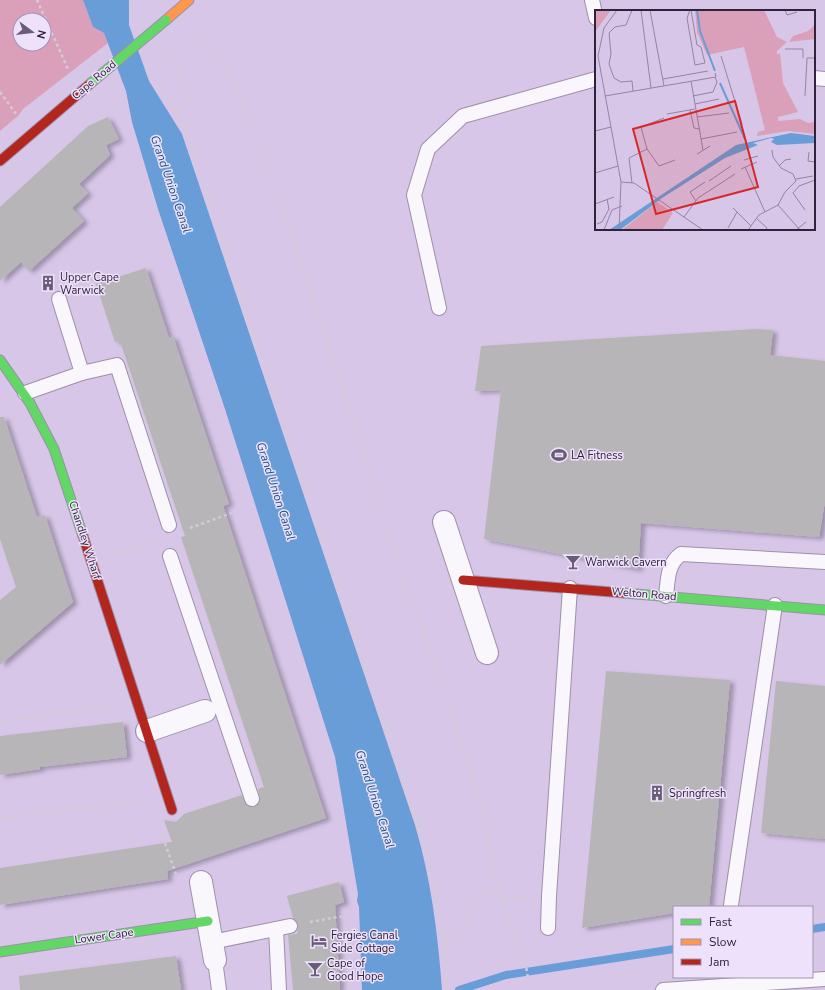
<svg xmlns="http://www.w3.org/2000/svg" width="825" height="990" viewBox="0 0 825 990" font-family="'Nunito Sans',sans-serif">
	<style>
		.green { fill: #daa0b9; fill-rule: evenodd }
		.water { fill: #689dd8 }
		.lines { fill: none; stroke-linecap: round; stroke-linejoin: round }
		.stream { stroke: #689dd8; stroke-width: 8 }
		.building { fill: #b7b5b7; filter: url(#shadow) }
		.lane-casing { stroke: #9d90aa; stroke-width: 16 }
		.street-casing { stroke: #9d90aa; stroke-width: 24 }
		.fast-casing { stroke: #9d90aa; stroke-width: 11 }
		.slow-casing { stroke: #9d90aa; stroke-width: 11 }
		.jam-casing { stroke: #9d90aa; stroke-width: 11 }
		.path { stroke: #d2ccd7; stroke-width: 2.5; stroke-dasharray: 3 3; stroke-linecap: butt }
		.lane { stroke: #f9f6fc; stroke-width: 14 }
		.street { stroke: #f9f6fc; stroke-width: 22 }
		.fast { stroke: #63d668; stroke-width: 9 }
		.slow { stroke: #ff974d; stroke-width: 9 }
		.jam { stroke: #b3261e; stroke-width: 9 }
		.fast-bridge-casing { stroke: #9d90aa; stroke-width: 11; stroke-linecap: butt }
		.fast-bridge { stroke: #63d668; stroke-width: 9 }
		.labels { text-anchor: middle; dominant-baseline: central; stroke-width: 3; stroke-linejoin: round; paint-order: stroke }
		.street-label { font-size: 11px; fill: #2f223b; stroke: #eee1fb }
		.poi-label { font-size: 11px; fill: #2f223b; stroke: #eee1fb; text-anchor: start }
		.water-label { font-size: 12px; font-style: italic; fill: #124e7c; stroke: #eee1fb }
		.inset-river { fill: none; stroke: #689dd8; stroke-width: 2 }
		.inset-road { fill: none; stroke: #9484a3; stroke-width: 1 }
		.view { fill: #d62828; fill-opacity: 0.15; stroke: #d62828; stroke-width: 2 }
		.inset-edge { fill: none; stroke: #2f223b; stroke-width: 2 }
	</style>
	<defs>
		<filter id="shadow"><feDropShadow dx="4.5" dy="2.5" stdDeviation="2" flood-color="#0004"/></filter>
	</defs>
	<rect width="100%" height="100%" fill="#d7c6e8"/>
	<path class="green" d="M0,0H83L93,27L104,33L108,43L23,109L18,116L0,131ZM20,20H44V44H20Z"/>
	<path class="water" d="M83,0H129V25L149,81L182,134L415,825C431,879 438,934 442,990H362L359,907L357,901L358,894L335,757L225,409L158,209L132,122L126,91L104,33L93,27Z"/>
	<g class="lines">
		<g class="stream">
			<path d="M812,929L825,927"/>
			<path d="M459,990L506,975L674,949"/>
		</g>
	</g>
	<g class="building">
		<path d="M108,117L119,139L106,145L110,155L79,184L88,193L72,208L84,221L29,271L21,262L0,281V207L88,126Z"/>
		<path d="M146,268L169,338L173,336L229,504L223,506L326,818L167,871L168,879L0,905V868L172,842L164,820L176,822L184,814L242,795L246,805L254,807L260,800L258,789L264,787L181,537L185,536L120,341L115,342L96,284Z"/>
		<path d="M756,329L773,330L770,355L825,361V501L819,537L641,523L638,569L484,539L501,390L475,391L481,346Z"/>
		<path d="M0,417H4L37,517L45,515L73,602L0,665V600L16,587L0,539Z"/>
		<path d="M606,671L730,680L709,907H674V913L582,928Z"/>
		<path d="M776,681L825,686V839L761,833Z"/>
		<path d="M123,722L127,757L40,767V769L0,775V736Z"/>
		<path d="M339,882L344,902L335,905L340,990H293L288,935L297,934L298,925L293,918L287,896Z"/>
		<path d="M176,956L181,990H20L19,976Z"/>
	</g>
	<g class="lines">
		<defs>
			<g id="lane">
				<path d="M592,0L596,18"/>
				<path d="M814,78L825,79"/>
				<path d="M59,299L82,373"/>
				<path d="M439,308L414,195L428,149L463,116L596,79"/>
				<path d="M25,393L82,373L117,365L169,525"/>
				<path d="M170,556L252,799"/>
				<path d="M666,596C668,580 667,564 681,554L825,562"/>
				<path d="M731,905L775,605"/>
				<path d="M548,928L549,896L570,588"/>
				<path d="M276,929L279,990"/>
				<path d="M212,942L290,926"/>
				<path d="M215,960L219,990"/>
				<path d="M663,990L825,979"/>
			</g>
			<g id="street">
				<path d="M444,522L487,653"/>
				<path d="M147,731L205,711"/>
				<path d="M201,882L215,960"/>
			</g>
			<g id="fast">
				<path d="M0,360L30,403L54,449L83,536"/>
				<path d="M624,593L825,610"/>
				<path d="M0,952L208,921"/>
			</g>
			<path id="slow" d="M166,20L189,0"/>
			<g id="jam">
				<path d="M0,161L91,83"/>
				<path d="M83,536L172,810"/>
				<path d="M463,580L624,593"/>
			</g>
		</defs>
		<use href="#lane" class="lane-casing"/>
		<use href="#street" class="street-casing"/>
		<use href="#fast" class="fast-casing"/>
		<use href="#slow" class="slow-casing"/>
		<use href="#jam" class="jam-casing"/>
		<g class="path">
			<path d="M37,0L68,69"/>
			<path d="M130,0L132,15"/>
			<path d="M196,26L229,70L248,115L304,272L408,594L450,702L485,822L498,887L525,961L528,978"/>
			<path d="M168,51L189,97L178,114"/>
			<path d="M149,68L153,79L178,114L188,138L427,853L445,936L447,990"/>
			<path d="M0,92L16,114"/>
			<path d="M190,528L232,513"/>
			<path d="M114,554L155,541"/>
			<path d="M0,722L112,705"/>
			<path d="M0,819L142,800"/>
			<path d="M161,832L177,877"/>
			<path d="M501,898L529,897"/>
			<path d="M310,922L344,916L350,990"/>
			<path d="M446,946L478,904L498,887"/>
		</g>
		<use href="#lane" class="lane"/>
		<use href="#street" class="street"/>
		<use href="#fast" class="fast"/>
		<use href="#slow" class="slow"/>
		<use href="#jam" class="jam"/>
		<defs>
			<path id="fast-bridge" d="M91,83L166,20"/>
		</defs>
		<use href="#fast-bridge" class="fast-bridge-casing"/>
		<use href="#fast-bridge" class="fast-bridge"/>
	</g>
	<defs>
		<symbol id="building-bare" viewBox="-9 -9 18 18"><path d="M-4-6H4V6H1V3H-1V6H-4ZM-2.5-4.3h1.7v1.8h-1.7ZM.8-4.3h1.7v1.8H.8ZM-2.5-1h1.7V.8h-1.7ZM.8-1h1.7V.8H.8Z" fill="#6a5b78" stroke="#eee1fb" stroke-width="2.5" paint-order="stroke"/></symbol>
		<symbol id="stadium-bare" viewBox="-9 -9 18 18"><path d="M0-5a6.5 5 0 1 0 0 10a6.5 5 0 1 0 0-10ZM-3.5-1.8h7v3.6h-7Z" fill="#6a5b78" stroke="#eee1fb" stroke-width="2.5" paint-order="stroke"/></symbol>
		<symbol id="bar-bare" viewBox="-9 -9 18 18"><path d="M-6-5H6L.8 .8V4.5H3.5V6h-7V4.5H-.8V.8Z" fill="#6a5b78" stroke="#eee1fb" stroke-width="2.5" paint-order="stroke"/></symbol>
		<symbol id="hotel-bare" viewBox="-9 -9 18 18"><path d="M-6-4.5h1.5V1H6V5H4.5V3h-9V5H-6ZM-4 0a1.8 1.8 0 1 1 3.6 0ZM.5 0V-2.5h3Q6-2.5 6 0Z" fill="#6a5b78" stroke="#eee1fb" stroke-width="2.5" paint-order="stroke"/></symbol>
	</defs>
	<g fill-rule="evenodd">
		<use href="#building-bare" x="37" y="272" width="22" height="22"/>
		<use href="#stadium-bare" x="548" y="444" width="22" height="22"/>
		<use href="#bar-bare" x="562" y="551" width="22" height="22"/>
		<use href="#building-bare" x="646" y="782" width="22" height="22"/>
		<use href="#hotel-bare" x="308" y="930" width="22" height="22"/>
		<use href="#bar-bare" x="304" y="958" width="22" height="22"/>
	</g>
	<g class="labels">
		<g class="street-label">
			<text transform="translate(94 80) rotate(-40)">Cape Road</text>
			<text transform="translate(85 540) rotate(72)">Chandley Wharf</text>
			<text transform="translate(644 594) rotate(5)">Welton Road</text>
			<text transform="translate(104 936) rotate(-8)">Lower Cape</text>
		</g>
		<g class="poi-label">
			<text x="60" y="277">Upper Cape<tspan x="60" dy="13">Warwick</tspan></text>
			<text x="571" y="455">LA Fitness</text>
			<text x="585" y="562">Warwick Cavern</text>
			<text x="669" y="793">Springfresh</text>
			<text x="331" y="935">Fergies Canal<tspan x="331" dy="13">Side Cottage</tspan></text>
			<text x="327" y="963">Cape of<tspan x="327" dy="13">Good Hope</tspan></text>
		</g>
		<g class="water-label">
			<text transform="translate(171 184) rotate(71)">Grand Union Canal</text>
			<text transform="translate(276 491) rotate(72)">Grand Union Canal</text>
			<text transform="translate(375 799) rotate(72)">Grand Union Canal</text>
		</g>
	</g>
	<g transform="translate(595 10)">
		<rect width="220" height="220" fill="#d7c6e8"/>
		<path d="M4,0H16L0,22V2ZM100,0H169L182,27L192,32L182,41V45L185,43L188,73L203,102L183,107V111L205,109L213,113L220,112V124L193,121L162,126L163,122L170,120L149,37L112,45L102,22ZM220,15V29L194,32L198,26L213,21ZM62,192L78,203L67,220H27Z" fill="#daa0b9"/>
		<path d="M196,123L220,126V133L182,135L176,132L179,129L176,128L158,133L163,135L130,148L67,188L25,220H14L141,135Z" fill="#689dd8"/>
		<path class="inset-river" d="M102,0L105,21L120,61M125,73L150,129"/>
		<path class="inset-road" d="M22,0L9,18L3,46L26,172L24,220M37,0L31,15L20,17L14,23L16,44L14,54L19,68L26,72L37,71L38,81M46,0L56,78M55,0L69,76M95,0L92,8L100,55L110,53L106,37L102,35L96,0M190,0L192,5L202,2M190,39H208V48M126,46L147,114M68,69L113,61M96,71L108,140M10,86L121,67L120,63M98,86L118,82L122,72L120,67M210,86L212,48H220M100,94L124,89M95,100L99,118L104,119M72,104L100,99M102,107L134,103M0,121L16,117M106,129L142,122M52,139L64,156L80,150M214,142L213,151L220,152M102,144L115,136M149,150L163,146M184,156L190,150L196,149M150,157L170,202M146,159L162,152M0,163L23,156M201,169L218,166M114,171L136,156M26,172L39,173L108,220M37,173L34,148L52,139L46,117L69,108M101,191L95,182L110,172M0,194L19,187M183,195L205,220M138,198L156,216M210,200L198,183L204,176L220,170M89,207L103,188L140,164M161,208L172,218L171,220M2,214L7,212L14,199L12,189M133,218L142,202M9,220L17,200L27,196M153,220L164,205L183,195L190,182L201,171L198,164L186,158L178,147L177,140M201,220L211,212"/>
		<path class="view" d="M140,91L163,177L61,204L38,119Z"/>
		<rect width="220" height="220" class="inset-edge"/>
	</g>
	<rect x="673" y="906" width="140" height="72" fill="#eee1fb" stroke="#a295ae"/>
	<rect x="681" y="919" width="20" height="6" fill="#63d668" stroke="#a295ae"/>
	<text x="709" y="926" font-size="12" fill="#2f223b">Fast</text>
	<rect x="681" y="939" width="20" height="6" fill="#ff974d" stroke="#a295ae"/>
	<text x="709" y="946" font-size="12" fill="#2f223b">Slow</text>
	<rect x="681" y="959" width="20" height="6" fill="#b3261e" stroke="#a295ae"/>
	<text x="709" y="966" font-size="12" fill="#2f223b">Jam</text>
	<g transform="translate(32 32) rotate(105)"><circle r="19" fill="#eee1fb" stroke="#a295ae"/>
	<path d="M0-3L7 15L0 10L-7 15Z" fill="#6a5b78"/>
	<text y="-6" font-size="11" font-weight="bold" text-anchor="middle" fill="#2f223b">N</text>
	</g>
</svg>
